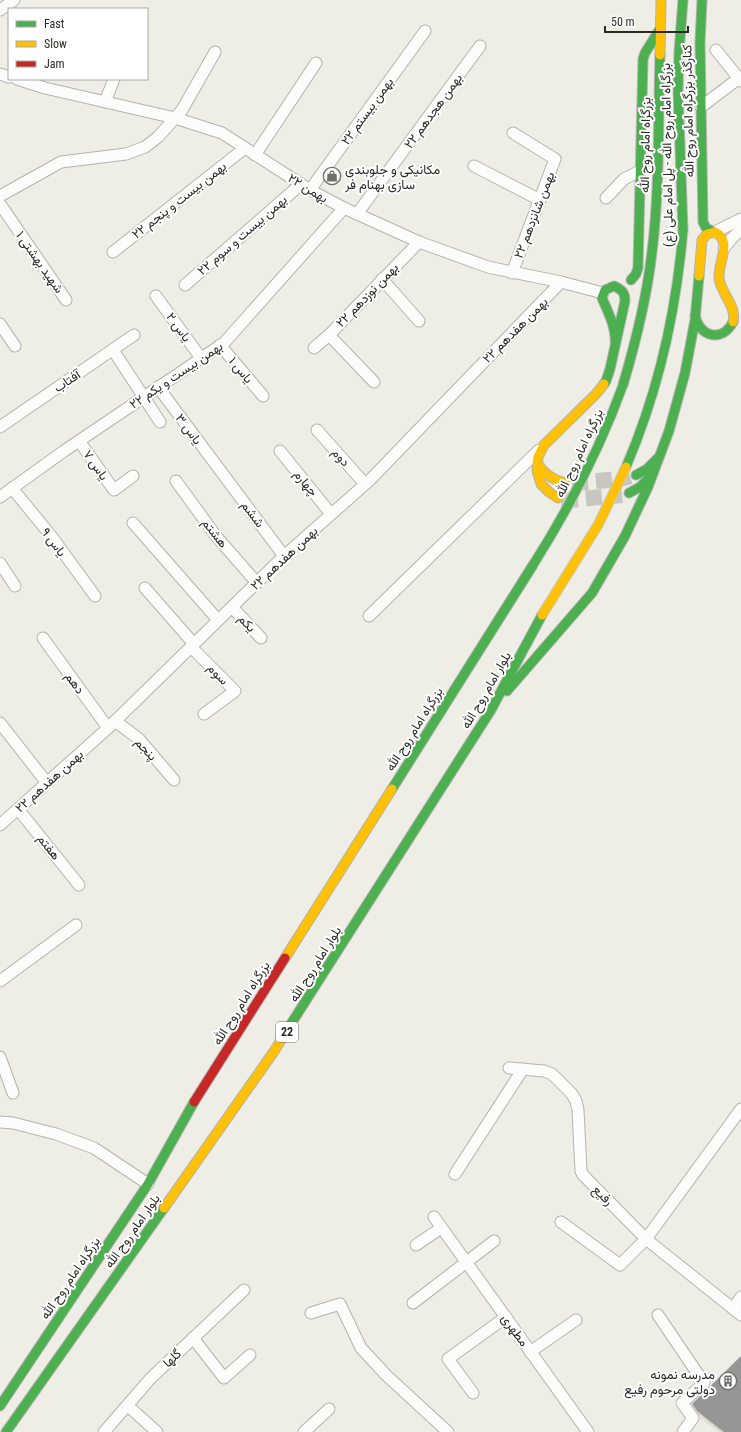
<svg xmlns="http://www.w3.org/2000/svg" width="741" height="1432" viewBox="0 0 741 1432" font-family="'Roboto Condensed',Vazirmatn,sans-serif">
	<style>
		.building { fill: #979695; filter: url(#shadow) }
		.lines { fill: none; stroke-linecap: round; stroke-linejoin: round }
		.secondary-tunnel { stroke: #c7c6bf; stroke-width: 16; stroke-dasharray: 16 8; stroke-linecap: butt }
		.street-casing { stroke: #b4b3ae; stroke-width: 13 }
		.fast-casing { stroke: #b4b3ae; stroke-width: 11 }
		.slow-casing { stroke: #b4b3ae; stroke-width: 11 }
		.jam-casing { stroke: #b4b3ae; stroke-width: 11 }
		.street { stroke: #fcfcfb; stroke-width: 11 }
		.fast { stroke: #4caf50; stroke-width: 9 }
		.slow { stroke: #ffc107; stroke-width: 9 }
		.jam { stroke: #c62828; stroke-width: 9 }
		.fast-bridge-casing { stroke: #cacac6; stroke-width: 11; stroke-linecap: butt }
		.slow-bridge-casing { stroke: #cacac6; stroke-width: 11; stroke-linecap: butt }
		.fast-bridge { stroke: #4caf50; stroke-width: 9 }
		.slow-bridge { stroke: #ffc107; stroke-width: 9 }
		.labels { text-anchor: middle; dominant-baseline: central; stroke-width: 4; stroke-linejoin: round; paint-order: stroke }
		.shield { fill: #fff; stroke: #6a6966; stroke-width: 1 }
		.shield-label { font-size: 12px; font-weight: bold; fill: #2a2924 }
		.street-label { font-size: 13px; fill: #2a2924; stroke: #fff }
		.poi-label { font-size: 13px; fill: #2a2924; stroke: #fff; text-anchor: start }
	</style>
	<defs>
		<filter id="shadow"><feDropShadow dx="3.5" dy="3.5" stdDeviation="2" flood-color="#0004"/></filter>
	</defs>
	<rect width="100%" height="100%" fill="#eeede6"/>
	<path class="building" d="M741,1356V1432H724L697,1411L692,1404Z"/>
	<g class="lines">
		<g class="secondary-tunnel">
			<path d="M572,483L620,479L630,476"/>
			<path d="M562,499L569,500L622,495"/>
		</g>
		<defs>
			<g id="street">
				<path d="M0,10L14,0"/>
				<path d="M716,50L741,81"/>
				<path d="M0,74L9,77"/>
				<path d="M17,79L45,88L175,118L222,133L310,190L344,208L419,242L488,267L561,282L603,293"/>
				<path d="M105,102L114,79"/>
				<path d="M701,107L739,78"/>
				<path d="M255,155L316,63"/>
				<path d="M474,166L540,200"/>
				<path d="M310,190L425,31"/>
				<path d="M0,196L61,162L126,154L145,147L158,137L182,110L215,52"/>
				<path d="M606,198L624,179L640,171"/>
				<path d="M0,204L66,300"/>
				<path d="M357,214L480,46"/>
				<path d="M715,232L741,219"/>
				<path d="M724,248L732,238L741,230"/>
				<path d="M113,252L245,148"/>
				<path d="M512,273L555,159L513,133"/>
				<path d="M382,279L419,321"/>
				<path d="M185,285L300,185"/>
				<path d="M156,296L201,358"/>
				<path d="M0,324L15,346"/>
				<path d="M329,335L374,382"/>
				<path d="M220,345L263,396"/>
				<path d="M314,348L329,335L419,242"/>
				<path d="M113,350L160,422"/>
				<path d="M158,387L284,556"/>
				<path d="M0,427L134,335"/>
				<path d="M317,430L365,484"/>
				<path d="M79,441L114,490L133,476"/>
				<path d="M280,451L331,514"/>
				<path d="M176,481L216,536L257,583"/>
				<path d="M12,488L52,537L95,596"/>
				<path d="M0,497L64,451L224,343L344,208"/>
				<path d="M133,523L218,620"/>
				<path d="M0,563L15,586"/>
				<path d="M145,588L194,644"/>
				<path d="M232,607L261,638"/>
				<path d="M369,616L539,450"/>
				<path d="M43,638L108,728"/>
				<path d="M191,647L235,691L204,714"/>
				<path d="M115,721L139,739L174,780"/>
				<path d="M0,723L47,783"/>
				<path d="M18,809L79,885"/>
				<path d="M0,825L108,728L284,556L370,480L561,282"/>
				<path d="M0,981L76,925"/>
				<path d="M0,1057L13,1093"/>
				<path d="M509,1068L544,1071L552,1074L572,1094L576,1101L578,1110L581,1171L583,1175L646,1239L741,1315"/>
				<path d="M0,1122L13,1123L56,1134L94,1148L148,1184"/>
				<path d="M455,1174L523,1069"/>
				<path d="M434,1217L588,1432"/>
				<path d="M561,1222L620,1265L646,1239L741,1109"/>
				<path d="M416,1245L441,1228"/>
				<path d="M413,1303L494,1241"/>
				<path d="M733,1309L741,1297"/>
				<path d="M311,1313L340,1304L361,1348L386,1375L448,1432"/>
				<path d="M658,1315L704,1383L682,1403L693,1418L683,1432"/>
				<path d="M193,1338L224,1378L250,1355"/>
				<path d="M530,1352L576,1320"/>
				<path d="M473,1393L448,1359L506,1317"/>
				<path d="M128,1406L157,1432"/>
				<path d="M104,1432L150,1379L244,1290"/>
				<path d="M304,1432L329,1409"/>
			</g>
			<g id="fast">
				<path d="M683,0L679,52L678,90L683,231"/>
				<path d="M702,0L700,43L703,222L706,228L714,232"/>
				<path d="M631,280L636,274L638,268L643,59L645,53L660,29"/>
				<path d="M695,315C699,337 722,343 733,322"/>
				<path d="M604,384L606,381L610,369L625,301C625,292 622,290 614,286L605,290L602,298C609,314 617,329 615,347"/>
				<path d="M623,385C636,341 647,297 652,252C660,187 658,121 660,55"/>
				<path d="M636,475L647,469L658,458"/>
				<path d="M629,493L640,487L650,477"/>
				<path d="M507,691L592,593L625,536L648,487L669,431L685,373L695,320L699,276"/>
				<path d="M392,789L533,565"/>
				<path d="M289,1027L491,710L542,615"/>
				<path d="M0,1406L148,1184L194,1102"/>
				<path d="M6,1432L164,1208"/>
			</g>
			<g id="slow">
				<path d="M660,55L661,0"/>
				<path d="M699,276L702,240L707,234L715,232C733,241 718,262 719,278C721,294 737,306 733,322"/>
				<path d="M537,463C544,474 552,480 565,483"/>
				<path d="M558,498L549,492L541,484L537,471L538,457L544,445L596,394L604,384"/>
				<path d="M285,958L392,789"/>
				<path d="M164,1208L275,1050L289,1027"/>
			</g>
			<path id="jam" d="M194,1102L285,958"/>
		</defs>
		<use href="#street" class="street-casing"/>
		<use href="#fast" class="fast-casing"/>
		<use href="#slow" class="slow-casing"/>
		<use href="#jam" class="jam-casing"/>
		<use href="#street" class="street"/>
		<use href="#fast" class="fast"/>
		<use href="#slow" class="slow"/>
		<use href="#jam" class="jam"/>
		<defs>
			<g id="fast-bridge">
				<path d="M626,467C659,390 676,314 683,231"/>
				<path d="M533,565C569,508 600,449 623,385"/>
			</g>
			<path id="slow-bridge" d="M542,615L598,525L626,467"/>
		</defs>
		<use href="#fast-bridge" class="fast-bridge-casing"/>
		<use href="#slow-bridge" class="slow-bridge-casing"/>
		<use href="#fast-bridge" class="fast-bridge"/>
		<use href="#slow-bridge" class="slow-bridge"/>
	</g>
	<defs>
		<symbol id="shop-ring" viewBox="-11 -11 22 22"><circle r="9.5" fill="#fff" stroke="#6f6e68" stroke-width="1.5"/><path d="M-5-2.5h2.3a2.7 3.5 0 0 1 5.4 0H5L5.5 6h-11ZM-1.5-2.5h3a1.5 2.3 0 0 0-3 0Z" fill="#6f6e68"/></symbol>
		<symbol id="building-ring" viewBox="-11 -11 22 22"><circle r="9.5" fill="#fff" stroke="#6f6e68" stroke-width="1.5"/><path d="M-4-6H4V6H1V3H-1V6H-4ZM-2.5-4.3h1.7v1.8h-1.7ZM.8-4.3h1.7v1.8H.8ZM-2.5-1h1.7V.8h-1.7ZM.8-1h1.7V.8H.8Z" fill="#6f6e68"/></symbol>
	</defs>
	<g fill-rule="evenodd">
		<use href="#shop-ring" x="322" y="166" width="20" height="20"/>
		<use href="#building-ring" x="718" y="1371" width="20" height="20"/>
	</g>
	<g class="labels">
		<rect class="shield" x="276" y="1022" width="22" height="20" rx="3"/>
		<g class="shield-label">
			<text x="287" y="1032">22</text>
		</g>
		<g class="street-label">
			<text transform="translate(367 111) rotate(-54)">۲۲ بهمن بیستم</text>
			<text transform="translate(433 111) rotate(-54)">۲۲ بهمن هجدهم</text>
			<text transform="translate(688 111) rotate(-91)">کنارگذر بزرگراه امام روح الله</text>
			<text transform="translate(645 145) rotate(-89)">بزرگراه امام روح الله</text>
			<text transform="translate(667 155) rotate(-91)">بزرگراه امام روح الله - پل امام علی (ع)</text>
			<text transform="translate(308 188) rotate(31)">۲۲ بهمن</text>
			<text transform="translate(179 200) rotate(-38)">۲۲ بهمن بیست و پنجم</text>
			<text transform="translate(534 215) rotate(-69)">۲۲ بهمن شانزدهم</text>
			<text transform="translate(242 235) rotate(-41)">۲۲ بهمن بیست و سوم</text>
			<text transform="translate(40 262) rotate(55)">شهید بهشتی ۱</text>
			<text transform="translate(367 295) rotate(-46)">۲۲ بهمن نوزدهم</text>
			<text transform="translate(179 327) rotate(54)">یاس ۲</text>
			<text transform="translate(515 330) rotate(-45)">۲۲ بهمن هفدهم</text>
			<text transform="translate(241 370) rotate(50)">یاس ۱</text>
			<text transform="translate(176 375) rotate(-34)">۲۲ بهمن بیست و یکم</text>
			<text transform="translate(67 381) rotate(-34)">آفتاب</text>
			<text transform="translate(189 429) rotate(53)">یاس ۳</text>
			<text transform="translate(579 453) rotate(-65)">بزرگراه امام روح الله</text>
			<text transform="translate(341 457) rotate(48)">دوم</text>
			<text transform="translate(96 465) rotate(55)">یاس ۷</text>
			<text transform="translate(306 483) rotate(51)">چهارم</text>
			<text transform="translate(253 514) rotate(53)">ششم</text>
			<text transform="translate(215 533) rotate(52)">هشتم</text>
			<text transform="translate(54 542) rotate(53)">یاس ۹</text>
			<text transform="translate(284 558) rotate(-43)">۲۲ بهمن هفدهم</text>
			<text transform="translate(247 623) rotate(46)">یکم</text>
			<text transform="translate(218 674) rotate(46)">سوم</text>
			<text transform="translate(75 683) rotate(54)">دهم</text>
			<text transform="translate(486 690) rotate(-60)">بلوار امام روح الله</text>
			<text transform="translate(414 729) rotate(-58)">بزرگراه امام روح الله</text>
			<text transform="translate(146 749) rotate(47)">پنجم</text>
			<text transform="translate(49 781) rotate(-42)">۲۲ بهمن هفدهم</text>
			<text transform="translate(49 847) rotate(52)">هفتم</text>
			<text transform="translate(315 964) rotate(-58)">بلوار امام روح الله</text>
			<text transform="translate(241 1003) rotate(-58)">بزرگراه امام روح الله</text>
			<text transform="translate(603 1195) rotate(45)">رفیع</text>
			<text transform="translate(132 1231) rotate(-55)">بلوار امام روح الله</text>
			<text transform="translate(70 1278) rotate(-56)">بزرگراه امام روح الله</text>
			<text transform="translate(515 1330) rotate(54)">مطهری</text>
			<text transform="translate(172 1358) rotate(-44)">گلها</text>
		</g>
		<g class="poi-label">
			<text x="345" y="169">مکانیکی و جلوبندی<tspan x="345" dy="15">سازی بهنام فر</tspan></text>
			<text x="715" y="1374" text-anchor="end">مدرسه نمونه<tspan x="715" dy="15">دولتی مرحوم رفیع</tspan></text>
		</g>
	</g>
	<rect x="8" y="8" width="140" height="72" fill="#ffffff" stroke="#aaa9a7"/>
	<rect x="16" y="21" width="20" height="6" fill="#4caf50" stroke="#aaa9a7"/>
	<text x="44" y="28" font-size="12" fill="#2a2924">Fast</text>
	<rect x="16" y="41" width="20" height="6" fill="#ffc107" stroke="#aaa9a7"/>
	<text x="44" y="48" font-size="12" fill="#2a2924">Slow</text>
	<rect x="16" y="61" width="20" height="6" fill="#c62828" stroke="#aaa9a7"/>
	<text x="44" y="68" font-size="12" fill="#2a2924">Jam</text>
	<path d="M605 26v6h83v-6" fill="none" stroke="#2a2924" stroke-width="2"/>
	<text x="611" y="26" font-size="12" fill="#2a2924" stroke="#ffffff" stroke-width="3" paint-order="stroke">50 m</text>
</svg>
